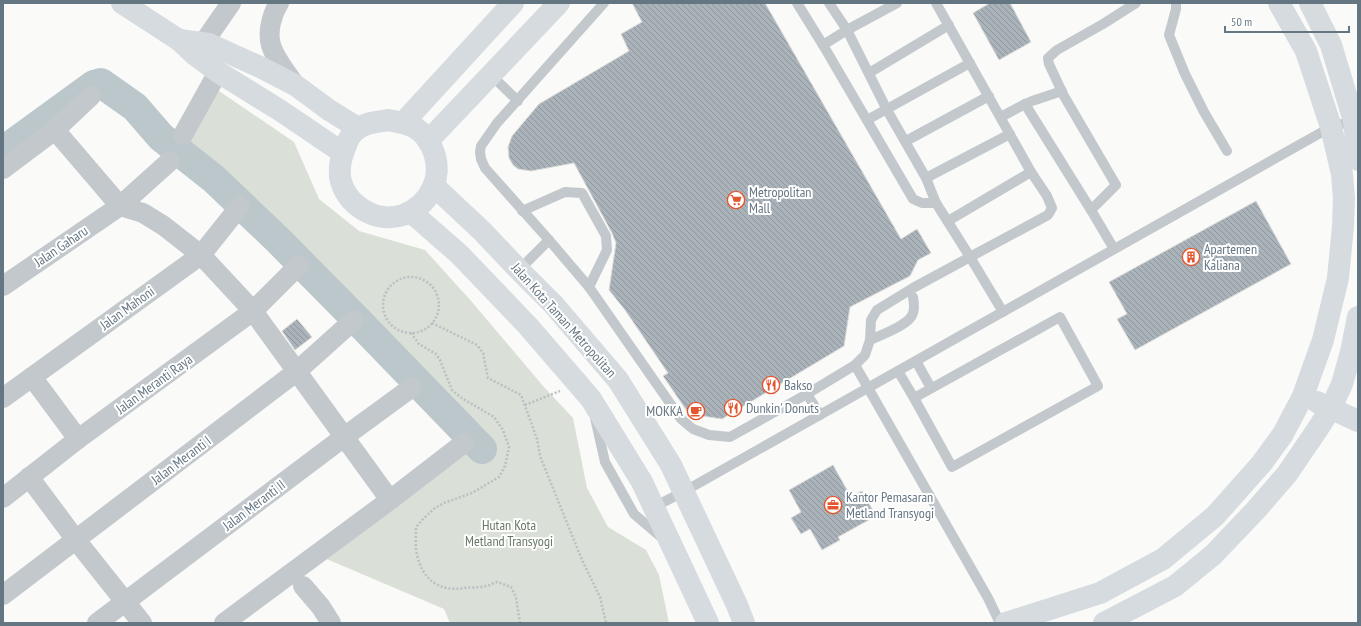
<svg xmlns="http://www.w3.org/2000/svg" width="1361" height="626" viewBox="0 0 1361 626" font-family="'PT Sans Narrow',sans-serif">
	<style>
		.green { fill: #dadfd7 }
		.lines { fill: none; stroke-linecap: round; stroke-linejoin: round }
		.river { stroke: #bbc7cb; stroke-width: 30 }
		.building { fill: url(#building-back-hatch); stroke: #dcdcda }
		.path { stroke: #bbbfc2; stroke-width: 2.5; stroke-dasharray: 2 2; stroke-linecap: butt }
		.lane { stroke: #c3c8cc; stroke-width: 10 }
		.street { stroke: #c3c8cc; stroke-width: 20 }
		.secondary { stroke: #d6dbdf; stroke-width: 22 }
		.primary { stroke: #d6dbdf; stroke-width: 22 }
		.labels { text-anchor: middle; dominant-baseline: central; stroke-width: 4; stroke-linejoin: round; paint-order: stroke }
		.poi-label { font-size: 14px; fill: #657683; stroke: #fff; text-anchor: start }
		.street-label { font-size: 14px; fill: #657683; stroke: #fff }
		.park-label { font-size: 14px; fill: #687a64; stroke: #fff }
	</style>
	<defs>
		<pattern id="building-back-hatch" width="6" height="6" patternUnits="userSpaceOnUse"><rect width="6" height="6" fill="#aab3b9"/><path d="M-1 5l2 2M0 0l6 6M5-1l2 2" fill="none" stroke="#8e969c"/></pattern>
	</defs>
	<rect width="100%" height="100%" fill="#fafaf8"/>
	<path class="green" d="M216,89L294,142L319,199L359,231L425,250L472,302L543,386L573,418L587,488L608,527L646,550L659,575L669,623H450L444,609L322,557L487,436L180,148Z"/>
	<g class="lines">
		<path class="river" d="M3,151L94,85L101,83L135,107L161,137L214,179L278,240L358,321L482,449"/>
	</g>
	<g class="building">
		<path d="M632,3H765L901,239L917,229L931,253L918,260L910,276L850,307L844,346L722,419L689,414L663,376L668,373L625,310L609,290L616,243L612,233L574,163L531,171L518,169L513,165L509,158L508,147L512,136L539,104L629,51L621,34L642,22Z"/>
		<path d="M990,3H1010L1031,42L999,60L973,13Z"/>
		<path d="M1256,201L1291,264L1135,350L1117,319L1127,314L1109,282Z"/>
		<path d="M297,319L312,337L295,350L282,331Z"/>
		<path d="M833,465L851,497L862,491L876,516L838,537L840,540L822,550L810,529L801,534L791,518L801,512L789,490Z"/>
	</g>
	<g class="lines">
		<g class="path">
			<circle cx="411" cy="305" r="28"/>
			<path d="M432,323L477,345L483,353L488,378L521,395L537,439L540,456L582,560L600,597L606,623"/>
			<path d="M411,333L419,344L436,354L440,360L452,390L460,397L494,417L503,430L509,447L505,466L499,477L472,493L444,503L435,508L424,518L416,527C416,536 415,546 417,555C423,580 439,592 464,588C471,587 479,588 486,586C489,586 493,583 497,582L511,587L516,597L520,623"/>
			<path d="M525,405L560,391"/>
		</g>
		<g class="lane">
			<path d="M604,3L497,123L481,146L480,152L481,159L485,168L549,240L589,287L681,419L693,429L709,435L730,437L807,394L855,365L865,355L870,340L871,320L877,310L913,288L970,257L1003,312"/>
			<path d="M797,3L823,45"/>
			<path d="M829,3L847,30L887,110L926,178L936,203L970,257L1048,215L1052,208L1047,196L1031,172L936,3"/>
			<path d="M897,3L847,30L823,45L913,199L922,203H936"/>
			<path d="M1176,3V9L1169,35L1185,74L1204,112L1227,151"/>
			<path d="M869,73L949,25"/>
			<path d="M491,75L518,101"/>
			<path d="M1062,91L1032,101L1025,104L1091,210"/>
			<path d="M1001,117L1025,104"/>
			<path d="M867,120L970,63"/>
			<path d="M906,141L989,96"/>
			<path d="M926,178L1010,134"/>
			<path d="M522,211L565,192L582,193L606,236L607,250L589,287"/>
			<path d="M948,221L1031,172"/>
			<path d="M1114,249L1091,210L1116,185L1064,96L1049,64L1048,58L1057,50L1103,24L1136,3"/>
			<path d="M519,270L549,240"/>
			<path d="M1060,317L1098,386L952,467L914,398Z"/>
			<path d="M870,340C881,335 910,325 913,313C915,308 914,303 913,297"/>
			<path d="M916,361L931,388"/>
			<path d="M855,365L988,598L1000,623"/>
			<path d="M898,371L914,398"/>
			<path d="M807,394L820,415"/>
			<path d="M595,418L605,462L634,514L661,537"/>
			<path d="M654,507L683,492L1331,127L1356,120"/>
		</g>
		<g class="street">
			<path d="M279,3C272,14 267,32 271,45C275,59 287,73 295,85"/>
			<path d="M195,55L231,3"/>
			<path d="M55,130L120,206L143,213L164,226L201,255L253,311L390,500"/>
			<path d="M183,135L218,72"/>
			<path d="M3,169L55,130L91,96"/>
			<path d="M3,286L120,206L170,161"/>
			<path d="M32,377L78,439"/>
			<path d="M3,398L201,255L240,206"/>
			<path d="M29,477L76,540L142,623"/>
			<path d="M3,498L78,439L253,311L299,265"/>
			<path d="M303,586L321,607L331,623"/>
			<path d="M3,595L296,372L354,320"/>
			<path d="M97,623L344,437L411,388"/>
			<path d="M224,623L390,500L464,443"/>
		</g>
		<g class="secondary">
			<path d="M1310,3L1331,45L1354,121L1358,160"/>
			<path d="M403,123L513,3"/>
			<path d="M428,141L559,3"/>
			<path d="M1317,402L1358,421"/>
			<path d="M1006,623L1100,593L1163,559L1215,516L1262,463L1283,434L1303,396L1323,340L1338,278L1343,226L1344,198L1342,174L1331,127L1306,51L1279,3"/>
			<path d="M1104,623L1175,586L1213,555L1255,511L1287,474L1317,430L1331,408L1342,384L1351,352L1358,317"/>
		</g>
		<g class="primary">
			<path d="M122,3L179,40L195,55L218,72L281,111L343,153"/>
			<path d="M179,40L209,44L260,67L295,85L329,110L358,128"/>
			<path d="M388,120C398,122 408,123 417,129C434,141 442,167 433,187C427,201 417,210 403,215C376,224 345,205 340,177C339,167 341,157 345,148C347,141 352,132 359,128C367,122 379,122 388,120Z"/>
			<path d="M434,186L482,231L519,270L553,304L618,380L671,465L737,605L744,623"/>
			<path d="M411,212L459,254L528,326L591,399L642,482L708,623"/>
		</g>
	</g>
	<defs>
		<symbol id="supermarket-ring" viewBox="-11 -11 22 22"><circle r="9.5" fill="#fff" stroke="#e4572e" stroke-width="1.5"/><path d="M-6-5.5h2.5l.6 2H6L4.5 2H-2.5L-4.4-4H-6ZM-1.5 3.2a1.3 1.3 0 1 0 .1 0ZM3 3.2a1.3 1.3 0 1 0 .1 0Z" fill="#e4572e"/></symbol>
		<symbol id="building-ring" viewBox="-11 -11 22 22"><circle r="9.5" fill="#fff" stroke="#e4572e" stroke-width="1.5"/><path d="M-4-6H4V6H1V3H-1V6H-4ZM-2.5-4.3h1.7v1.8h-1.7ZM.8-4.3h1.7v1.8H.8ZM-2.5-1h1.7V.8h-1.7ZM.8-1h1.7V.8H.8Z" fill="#e4572e"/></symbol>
		<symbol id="restaurant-ring" viewBox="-11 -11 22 22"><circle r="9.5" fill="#fff" stroke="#e4572e" stroke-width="1.5"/><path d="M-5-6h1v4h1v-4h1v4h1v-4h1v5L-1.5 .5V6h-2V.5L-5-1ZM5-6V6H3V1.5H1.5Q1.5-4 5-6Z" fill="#e4572e"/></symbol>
		<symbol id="cafe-ring" viewBox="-11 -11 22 22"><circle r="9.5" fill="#fff" stroke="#e4572e" stroke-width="1.5"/><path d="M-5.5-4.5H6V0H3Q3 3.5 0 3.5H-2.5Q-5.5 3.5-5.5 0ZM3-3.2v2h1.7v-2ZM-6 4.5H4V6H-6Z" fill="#e4572e"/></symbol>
		<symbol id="office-ring" viewBox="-11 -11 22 22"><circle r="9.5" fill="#fff" stroke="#e4572e" stroke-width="1.5"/><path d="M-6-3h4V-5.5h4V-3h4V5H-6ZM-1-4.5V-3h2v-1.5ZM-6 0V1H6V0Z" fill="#e4572e"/></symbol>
	</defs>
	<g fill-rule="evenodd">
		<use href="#supermarket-ring" x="726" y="190" width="20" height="20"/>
		<use href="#building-ring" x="1181" y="247" width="20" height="20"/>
		<use href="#restaurant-ring" x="761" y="375" width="20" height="20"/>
		<use href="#restaurant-ring" x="723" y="398" width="20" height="20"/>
		<use href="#cafe-ring" x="686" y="401" width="20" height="20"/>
		<use href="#office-ring" x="823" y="495" width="20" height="20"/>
	</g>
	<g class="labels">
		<g class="poi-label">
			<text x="749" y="192">Metropolitan<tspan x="749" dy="16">Mall</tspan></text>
			<text x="1204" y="249">Apartemen<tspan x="1204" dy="16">Kaliana</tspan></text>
			<text x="784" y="385">Bakso</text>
			<text x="746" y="408">Dunkin' Donuts</text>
			<text x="683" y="411" text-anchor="end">MOKKA</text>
			<text x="846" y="497">Kantor Pemasaran<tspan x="846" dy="16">Metland Transyogi</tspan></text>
		</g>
		<g class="street-label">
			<text transform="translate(61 246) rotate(-34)">Jalan Gaharu</text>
			<text transform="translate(127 308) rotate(-36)">Jalan Mahoni</text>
			<text transform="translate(564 320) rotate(48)">Jalan Kota Taman Metropolitan</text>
			<text transform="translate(154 384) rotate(-36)">Jalan Meranti Raya</text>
			<text transform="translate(181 460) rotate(-37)">Jalan Meranti I</text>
			<text transform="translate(254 505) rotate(-37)">Jalan Meranti II</text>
		</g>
		<g class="park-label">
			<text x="509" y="525">Hutan Kota<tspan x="509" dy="16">Metland Transyogi</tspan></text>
		</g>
	</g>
	<rect width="1361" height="626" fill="none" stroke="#657683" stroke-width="8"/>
	<path d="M1225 26v6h124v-6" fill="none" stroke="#657683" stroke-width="2"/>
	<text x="1231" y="26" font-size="12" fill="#657683" stroke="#ffffff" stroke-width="3" paint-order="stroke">50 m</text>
</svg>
